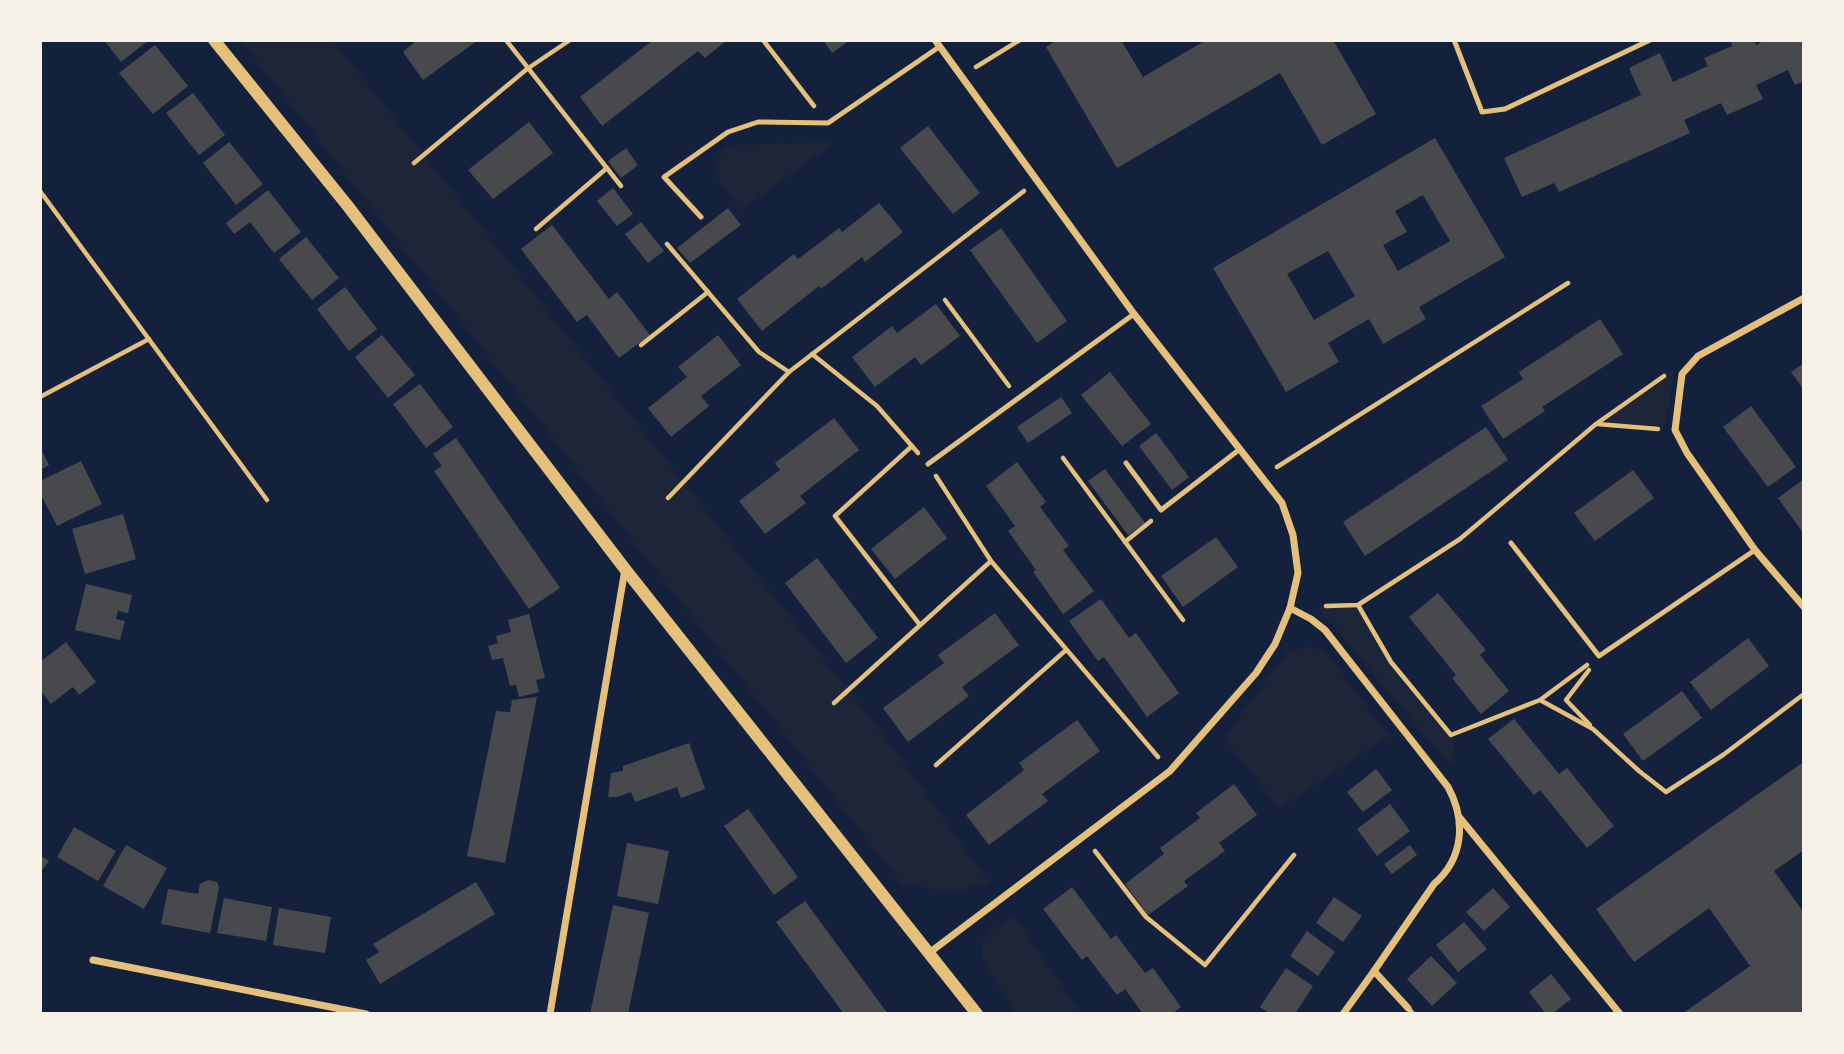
<svg xmlns="http://www.w3.org/2000/svg" width="1844" height="1054" viewBox="0 0 1844 1054" font-family="Cabin,sans-serif">
	<style>
		.green { fill: #1d2539 }
		.building { fill: #48494c; fill-rule: evenodd }
		.lines { fill: none; stroke-linecap: round; stroke-linejoin: round }
		.path { stroke: #e5c07b; stroke-width: 4.5 }
		.service { stroke: #e5c07b; stroke-width: 5 }
		.minor { stroke: #e5c07b; stroke-width: 7 }
		.tertiary { stroke: #e5c07b; stroke-width: 12 }
	</style>
	<rect width="100%" height="100%" fill="#14213d"/>
	<g class="green">
		<path d="M240,40H333L887,739L989,882L952,893L901,883Z"/>
		<path d="M836,142L741,210C724,189 700,165 731,145Z"/>
		<path d="M1675,368L1664,429L1596,424Z"/>
		<path d="M1358,605L1391,662L1451,735L1456,760L1450,765L1317,607Z"/>
		<path d="M1310,647L1325,651L1389,736L1279,809L1224,738L1288,651Z"/>
		<path d="M1013,914L1082,1014H1016L1013,1010L983,961V939Z"/>
	</g>
	<g class="building">
		<path d="M104,40H149L121,62Z"/>
		<path d="M417,40H478L423,80L403,52Z"/>
		<path d="M653,40H727L705,58L698,51L602,126L580,97Z"/>
		<path d="M823,40H850L832,53Z"/>
		<path d="M1057,40H1121L1143,77L1206,40H1333L1376,114L1322,145L1280,73L1117,168L1046,47Z"/>
		<path d="M1730,40H1754L1756,45L1765,40H1804V81L1795,85L1788,70L1756,85L1763,99L1727,115L1721,103L1684,120L1690,133L1559,192L1554,183L1522,197L1504,158L1641,95L1629,68L1660,53L1673,82L1708,66L1704,58L1732,46Z"/>
		<path d="M155,45L188,86L153,114L119,73Z"/>
		<path d="M193,93L225,135L199,155L166,113Z"/>
		<path d="M529,122L553,153L493,199L468,170Z"/>
		<path d="M928,126L980,193L953,214L900,148Z"/>
		<path d="M1435,138L1505,257L1419,307L1426,319L1383,344L1369,319L1328,343L1339,362L1286,392L1213,268ZM1423,195L1450,241L1398,271L1383,245L1407,232L1395,211ZM1328,251L1355,296L1314,320L1287,274Z"/>
		<path d="M229,142L263,184L236,205L203,163Z"/>
		<path d="M626,148L638,165L621,178L608,161Z"/>
		<path d="M613,188L633,214L617,226L597,201Z"/>
		<path d="M268,190L301,232L274,253L250,222L234,234L226,223Z"/>
		<path d="M879,203L903,232L865,262L862,257L821,289L819,286L762,331L737,299L794,254L798,259L839,228L842,232Z"/>
		<path d="M728,208L741,225L690,263L677,248Z"/>
		<path d="M641,222L664,251L648,263L625,234Z"/>
		<path d="M552,225L609,299L617,292L650,335L619,358L587,315L577,322L521,249Z"/>
		<path d="M1001,228L1067,321L1037,343L970,250Z"/>
		<path d="M306,237L339,278L312,300L279,259Z"/>
		<path d="M345,287L377,329L349,351L317,309Z"/>
		<path d="M936,304L960,336L921,365L915,357L875,387L852,357L892,326L897,333Z"/>
		<path d="M1600,319L1623,354L1542,407L1545,411L1503,439L1481,406L1523,379L1519,372Z"/>
		<path d="M382,335L415,375L388,398L355,357Z"/>
		<path d="M718,335L741,365L701,396L709,406L671,437L648,408L687,377L678,367Z"/>
		<path d="M1804,363V390L1791,372Z"/>
		<path d="M1110,372L1151,424L1122,446L1081,395Z"/>
		<path d="M420,384L453,427L426,448L393,404Z"/>
		<path d="M1061,397L1072,413L1028,443L1017,427Z"/>
		<path d="M1751,406L1796,467L1768,487L1723,427Z"/>
		<path d="M834,418L859,450L800,496L806,503L765,534L739,501L780,470L775,463Z"/>
		<path d="M1486,427L1508,460L1365,556L1343,522Z"/>
		<path d="M1156,433L1189,477L1172,490L1139,446Z"/>
		<path d="M456,438L560,588L529,609L434,471L442,466L433,454Z"/>
		<path d="M40,447L49,465L40,470Z"/>
		<path d="M81,461L102,504L57,526L40,493V481Z"/>
		<path d="M1017,462L1046,502L1040,507L1069,546L1063,550L1094,591L1063,614L1033,572L1036,570L1008,531L1015,526L986,486Z"/>
		<path d="M1105,469L1145,523L1128,535L1088,481Z"/>
		<path d="M1633,470L1654,498L1595,541L1574,513Z"/>
		<path d="M1804,479V534L1778,498Z"/>
		<path d="M924,507L947,538L895,579L871,549Z"/>
		<path d="M123,514L136,559L85,574L72,529Z"/>
		<path d="M1216,537L1238,567L1183,607L1161,576Z"/>
		<path d="M817,558L878,638L846,663L785,583Z"/>
		<path d="M86,584L132,595L128,613L118,611L116,619L125,621L120,640L75,630Z"/>
		<path d="M1438,593L1486,650L1480,655L1509,691L1481,714L1452,678L1456,675L1409,617Z"/>
		<path d="M1101,599L1129,638L1136,633L1179,693L1147,717L1104,657L1098,661L1069,621Z"/>
		<path d="M995,613L1019,645L962,687L969,696L908,742L883,708L944,663L938,655Z"/>
		<path d="M529,614L545,678L536,680L539,692L519,697L516,685L510,686L503,658L492,660L488,646L498,643L496,636L511,632L508,620Z"/>
		<path d="M1748,638L1769,666L1711,710L1690,682Z"/>
		<path d="M66,642L96,682L79,695L73,687L51,704L40,690V662Z"/>
		<path d="M1682,691L1702,718L1643,761L1623,734Z"/>
		<path d="M537,697L505,863L467,856L496,711L510,712L512,700Z"/>
		<path d="M1514,719L1559,774L1567,768L1614,826L1587,848L1540,790L1534,795L1488,739Z"/>
		<path d="M1077,720L1100,751L1042,794L1048,801L989,845L966,815L1024,770L1019,763Z"/>
		<path d="M689,743L705,789L681,798L677,787L635,802L631,792L617,797H608L611,773L623,771V766Z"/>
		<path d="M1802,763L1804,766V850L1774,871L1804,913V1010L1799,1014H1682L1750,966L1709,908L1634,962L1596,909Z"/>
		<path d="M1376,769L1392,790L1363,812L1347,792Z"/>
		<path d="M1234,784L1257,815L1219,843L1225,851L1184,881L1188,886L1148,915L1125,884L1164,854L1160,848L1200,818L1196,813Z"/>
		<path d="M1390,804L1410,831L1377,856L1357,829Z"/>
		<path d="M748,809L798,877L774,895L724,826Z"/>
		<path d="M74,827L116,851L98,881L57,857Z"/>
		<path d="M627,843L669,851L658,904L617,896Z"/>
		<path d="M126,845L167,868L144,909L103,886Z"/>
		<path d="M1410,845L1417,855L1392,874L1384,864Z"/>
		<path d="M40,855L49,861L40,873Z"/>
		<path d="M208,880L217,882L219,888L210,933L161,924L168,889L198,894L200,884Z"/>
		<path d="M476,882L495,914L380,984L366,960L379,952L373,944Z"/>
		<path d="M1072,887L1111,939L1116,935L1145,973L1153,968L1181,1007L1172,1014H1143L1125,989L1117,995L1087,956L1082,960L1043,909Z"/>
		<path d="M1493,888L1510,907L1484,931L1466,912Z"/>
		<path d="M1334,897L1362,916L1343,942L1316,923Z"/>
		<path d="M224,898L272,907L266,941L217,933Z"/>
		<path d="M805,901L888,1014H844L776,922Z"/>
		<path d="M613,905L649,913L628,1014H590Z"/>
		<path d="M279,908L331,917L325,953L273,945Z"/>
		<path d="M1464,922L1487,949L1458,972L1436,945Z"/>
		<path d="M1307,931L1335,952L1318,976L1290,956Z"/>
		<path d="M1431,956L1457,983L1432,1006L1407,979Z"/>
		<path d="M1286,968L1313,986L1295,1014H1270L1260,1007Z"/>
		<path d="M1551,974L1571,999L1552,1014H1546L1529,992Z"/>
	</g>
	<g class="lines">
		<g class="path">
			<path d="M506,40L621,186"/>
			<path d="M763,40L814,106"/>
			<path d="M976,67L1020,40"/>
			<path d="M414,163L527,69L570,40"/>
			<path d="M40,191L267,500"/>
			<path d="M536,229L607,168"/>
			<path d="M667,244L759,352L789,372"/>
			<path d="M945,300L1009,386"/>
			<path d="M641,345L708,292"/>
			<path d="M812,354L877,406L918,453"/>
			<path d="M40,397L149,339"/>
			<path d="M1597,424L1658,429"/>
			<path d="M912,446L835,516L920,625"/>
			<path d="M1063,458L1183,620"/>
			<path d="M1277,467L1568,283"/>
			<path d="M936,476L991,561L1158,757"/>
			<path d="M668,498L789,372L1024,191"/>
			<path d="M1125,542L1151,521"/>
			<path d="M1358,605L1391,662L1451,735L1540,700L1593,729L1639,771L1666,792L1723,755L1804,694"/>
			<path d="M1326,606L1358,605L1460,539L1596,424L1664,376"/>
			<path d="M1589,670L1566,700L1590,725"/>
			<path d="M1540,700L1587,665"/>
			<path d="M834,703L991,561"/>
			<path d="M936,765L1066,650"/>
			<path d="M1095,851L1146,917L1205,965L1294,855"/>
		</g>
		<g class="service">
			<path d="M1454,40L1482,112L1505,109L1650,40"/>
			<path d="M701,217L664,177L728,132L758,122L828,123L939,47"/>
			<path d="M1126,463L1161,510L1240,449"/>
			<path d="M928,464L1134,314"/>
			<path d="M1511,543L1599,656L1755,550"/>
			<path d="M1408,1008L1413,1014"/>
		</g>
		<g class="minor">
			<path d="M1804,298L1698,356L1682,374L1675,430L1687,453L1755,550L1804,607"/>
			<path d="M1290,608L1311,619L1325,630L1448,787C1466,820 1464,858 1434,884L1374,971"/>
			<path d="M1460,818L1620,1014"/>
			<path d="M929,953L1170,771L1256,673L1275,644L1290,608L1298,573L1293,535L1282,503L1134,314L935,40"/>
			<path d="M93,960L366,1014"/>
			<path d="M550,1014L625,569"/>
			<path d="M1343,1014L1374,971L1408,1008"/>
		</g>
		<path class="tertiary" d="M214,40L347,205L625,569L977,1014"/>
	</g>
	<rect width="1844" height="1054" fill="none" stroke="#f6f1e7" stroke-width="84"/>
</svg>
